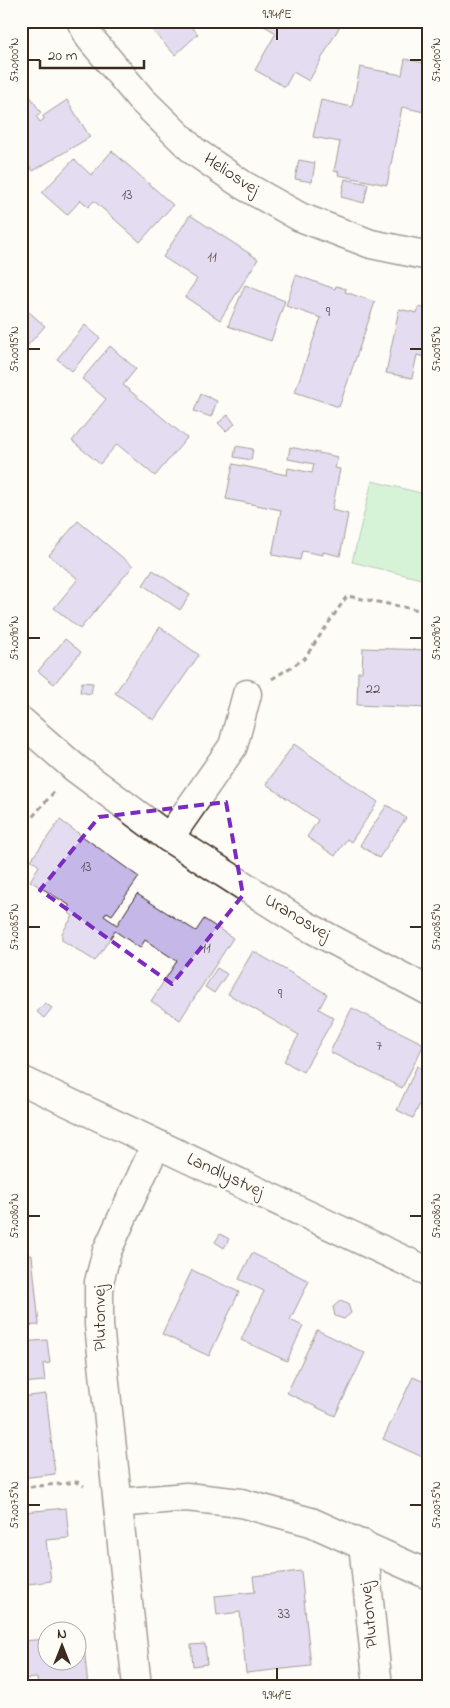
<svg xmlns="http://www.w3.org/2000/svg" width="450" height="1708" viewBox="0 0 450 1708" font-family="'Indie Flower',sans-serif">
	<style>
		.green { fill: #a7e8b1; stroke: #718968 }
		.building { fill: #c5b7e8; stroke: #3b2a1e }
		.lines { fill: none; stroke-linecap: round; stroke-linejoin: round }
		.street-casing { stroke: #3b2a1e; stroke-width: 31 }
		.secondary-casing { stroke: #3b2a1e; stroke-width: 31 }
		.path { stroke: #3b2a1e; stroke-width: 3; stroke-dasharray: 5 4; stroke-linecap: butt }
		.street { stroke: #fdfcf7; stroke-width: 28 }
		.secondary { stroke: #fdfcf7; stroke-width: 28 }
		.marked { fill: none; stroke: #7b2cbf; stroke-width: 4; stroke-dasharray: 10 6; stroke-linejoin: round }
		.ticks { fill: none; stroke: #3b2a1e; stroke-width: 2 }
		.labels { text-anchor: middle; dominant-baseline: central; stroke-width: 5; stroke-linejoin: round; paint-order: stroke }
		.number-label { font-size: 15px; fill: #5e4d50 }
		.street-label { font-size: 18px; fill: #3b2a1e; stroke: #fdfcf7 }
		.neatline { fill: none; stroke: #3b2a1e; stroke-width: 2 }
		.ticks-label { font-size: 12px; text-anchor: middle; fill: #3b2a1e }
	</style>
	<rect width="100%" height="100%" fill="#fdfcf7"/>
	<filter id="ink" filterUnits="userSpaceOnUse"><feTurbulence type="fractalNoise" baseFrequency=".02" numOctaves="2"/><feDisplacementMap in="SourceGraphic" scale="10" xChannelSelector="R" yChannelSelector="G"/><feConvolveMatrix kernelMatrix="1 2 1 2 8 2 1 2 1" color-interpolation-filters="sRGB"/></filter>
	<g filter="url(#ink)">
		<path class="green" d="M372,481L429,495V581L352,562Z"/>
		<g class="building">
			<path d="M158,21H186L198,34L175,55L150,28Z"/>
			<path d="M256,21H341L342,22L309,81L293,72L285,87L255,70L276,33Z"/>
			<path d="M405,59L429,64V113L402,107L387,185L338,175L339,172L334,171L340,142L313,137L321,100L352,107L360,67L402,75Z"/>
			<path d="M21,82L41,113L36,116L40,122L44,119L43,116L67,100L90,137L33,171L21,153Z"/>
			<path d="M112,151L173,205L140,242L94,201L88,207L81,200L67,215L42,193L74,159L91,175Z"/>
			<path d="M299,160L315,163L312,182L295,179Z"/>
			<path d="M345,179L368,184L364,203L341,197Z"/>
			<path d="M190,215L258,259L220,320L185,297L197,279L163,257Z"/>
			<path d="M296,275L335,289L336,286L346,289L345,292L375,302L339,407L295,392L321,318L286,306Z"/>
			<path d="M245,285L285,301L271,341L228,326Z"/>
			<path d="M21,305L45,326L21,353Z"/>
			<path d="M418,307L429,309V358L417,355L412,378L386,373L399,309L417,313Z"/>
			<path d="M85,325L100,338L72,371L57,359Z"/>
			<path d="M110,346L136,369L123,385L187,438L155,476L117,444L100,464L72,441L106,399L82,379Z"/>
			<path d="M201,394L217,401L211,417L194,411Z"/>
			<path d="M228,415L235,424L226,431L218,423Z"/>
			<path d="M236,446L253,449L251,460L234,457Z"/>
			<path d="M290,447L338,457L335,468L340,469L332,510L348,514L340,556L323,552V555L302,551L300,560L272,555L281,510L226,499L233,464L287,475L288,468L312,473L314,464L288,459Z"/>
			<path d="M78,521L133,566L80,629L54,608L78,579L49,555Z"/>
			<path d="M153,570L190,595L180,610L143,585Z"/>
			<path d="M160,627L199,655L154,720L115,693Z"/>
			<path d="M65,639L81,652L54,684L38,671Z"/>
			<path d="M363,648L429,650V708L357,705L358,672H362Z"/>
			<path d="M82,682L93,683L91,694L80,692Z"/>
			<path d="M294,744L378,802L351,842L347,839L335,856L307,837L318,820L266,784Z"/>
			<path d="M387,805L406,818L379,858L360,845Z"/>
			<path d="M60,820L139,877L112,915L107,912L104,916L117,925L137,894L196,931L204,919L233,938L180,1020L151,1001L177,961L145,940L140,948L115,931L95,961L62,940V933L73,916L69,913V905L30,881L39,866L31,860Z"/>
			<path d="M253,951L327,994L319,1009L334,1018L303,1072L284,1061L299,1035L228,994Z"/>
			<path d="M217,968L227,974L214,993L205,987Z"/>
			<path d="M45,1003L52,1008L44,1018L37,1012Z"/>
			<path d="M352,1008L424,1044L402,1088L330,1052Z"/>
			<path d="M417,1066L429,1072V1085L413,1118L397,1110Z"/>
			<path d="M220,1234L229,1239L224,1248L215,1242Z"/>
			<path d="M252,1253L309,1281L290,1320L303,1326L287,1361L241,1340L264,1291L239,1279Z"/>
			<path d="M32,1255L39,1325L21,1326V1256Z"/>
			<path d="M192,1270L239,1292L209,1356L162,1334Z"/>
			<path d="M340,1301L348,1304L351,1313L344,1319L335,1316L333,1307Z"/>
			<path d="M317,1330L365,1353L335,1416L287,1393Z"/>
			<path d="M47,1340L50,1363L43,1364L45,1381L21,1383V1342Z"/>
			<path d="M413,1377L429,1384V1460L383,1439Z"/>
			<path d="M46,1394L55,1474L21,1478V1397Z"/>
			<path d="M66,1508L69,1538L46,1540L51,1581L21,1585V1537L27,1536L24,1512Z"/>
			<path d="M301,1571L311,1666L246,1673L240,1612L217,1615L215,1596L255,1592L253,1576Z"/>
			<path d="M78,1635H83L88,1687H38L37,1678L21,1679V1641L48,1639V1660H78Z"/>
			<path d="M205,1644L207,1664L193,1666L191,1645Z"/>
		</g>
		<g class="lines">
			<defs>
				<g id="street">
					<path d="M81,21L90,38L141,99L194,151L243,185L300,217L371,244L429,256"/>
					<path d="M21,721L75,768L169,838L305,925L429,991"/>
					<path d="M169,838L233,746L247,694"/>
					<path d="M118,1503L186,1497L241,1503L311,1522L429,1575"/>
					<path d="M363,1544L378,1687"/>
					<path d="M137,1687L99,1325V1282L107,1251L156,1144"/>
				</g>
				<path id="secondary" d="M21,1080L429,1272"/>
			</defs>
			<use href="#street" class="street-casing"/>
			<use href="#secondary" class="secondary-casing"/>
			<g class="path">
				<path d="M272,679L304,659L347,596L429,612"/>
				<path d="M21,830L54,792"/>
				<path d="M21,1488L77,1482L84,1486"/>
			</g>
			<use href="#street" class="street"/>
			<use href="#secondary" class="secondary"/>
		</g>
	</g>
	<path d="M0 0H450V1708H0ZM226,802L243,895L172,984L40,890L99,817Z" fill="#fdfcf7" fill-opacity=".55" fill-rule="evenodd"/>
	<path class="marked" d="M226,802L243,895L172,984L40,890L99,817Z"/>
	<path class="ticks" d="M277,28V40M28,60H40M410,60H422M28,349H40M410,349H422M28,638H40M410,638H422M28,927H40M410,927H422M28,1216H40M410,1216H422M28,1505H40M410,1505H422M277,1668V1680"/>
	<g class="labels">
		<g class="number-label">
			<text x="127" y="195">13</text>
			<text x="212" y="257">11</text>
			<text x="328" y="312">9</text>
			<text x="373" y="689">22</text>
			<text x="86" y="867">13</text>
			<text x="206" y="948">11</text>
			<text x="280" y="994">9</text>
			<text x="379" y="1046">7</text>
			<text x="284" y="1614">33</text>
		</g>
		<g class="street-label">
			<text transform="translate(231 175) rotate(33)">Heliosvej</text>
			<text transform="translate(297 918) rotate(31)">Uranosvej</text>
			<text transform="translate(225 1176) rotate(25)">Landlystvej</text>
			<text transform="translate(101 1318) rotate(-91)">Plutonvej</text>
			<text transform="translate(370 1615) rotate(-96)">Plutonvej</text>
		</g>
	</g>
	<rect width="450" height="1708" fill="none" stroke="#fdfcf7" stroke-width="55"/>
	<g transform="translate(62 1646)"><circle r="24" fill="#fdfcf7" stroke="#afa8a0"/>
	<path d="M0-4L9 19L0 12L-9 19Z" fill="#3b2a1e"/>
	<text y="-8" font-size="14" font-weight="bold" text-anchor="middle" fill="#3b2a1e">N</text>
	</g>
	<path d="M40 60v8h104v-8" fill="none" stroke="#3b2a1e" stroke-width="2.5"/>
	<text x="48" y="60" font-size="15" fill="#3b2a1e" stroke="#fdfcf7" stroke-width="4" paint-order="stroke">20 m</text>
	<rect x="28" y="28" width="394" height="1652" class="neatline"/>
	<g class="ticks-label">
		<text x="277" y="18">9.941°E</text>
		<text transform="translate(14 60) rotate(-90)" y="4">57.0100°N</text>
		<text transform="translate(436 60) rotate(-90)" y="4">57.0100°N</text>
		<text transform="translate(14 349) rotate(-90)" y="4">57.0095°N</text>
		<text transform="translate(436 349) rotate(-90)" y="4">57.0095°N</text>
		<text transform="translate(14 638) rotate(-90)" y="4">57.0090°N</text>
		<text transform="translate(436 638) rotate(-90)" y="4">57.0090°N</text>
		<text transform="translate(14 927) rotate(-90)" y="4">57.0085°N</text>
		<text transform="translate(436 927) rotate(-90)" y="4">57.0085°N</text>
		<text transform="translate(14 1216) rotate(-90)" y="4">57.0080°N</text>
		<text transform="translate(436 1216) rotate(-90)" y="4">57.0080°N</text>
		<text transform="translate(14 1505) rotate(-90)" y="4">57.0075°N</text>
		<text transform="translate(436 1505) rotate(-90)" y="4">57.0075°N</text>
		<text x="277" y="1699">9.941°E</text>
	</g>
</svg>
